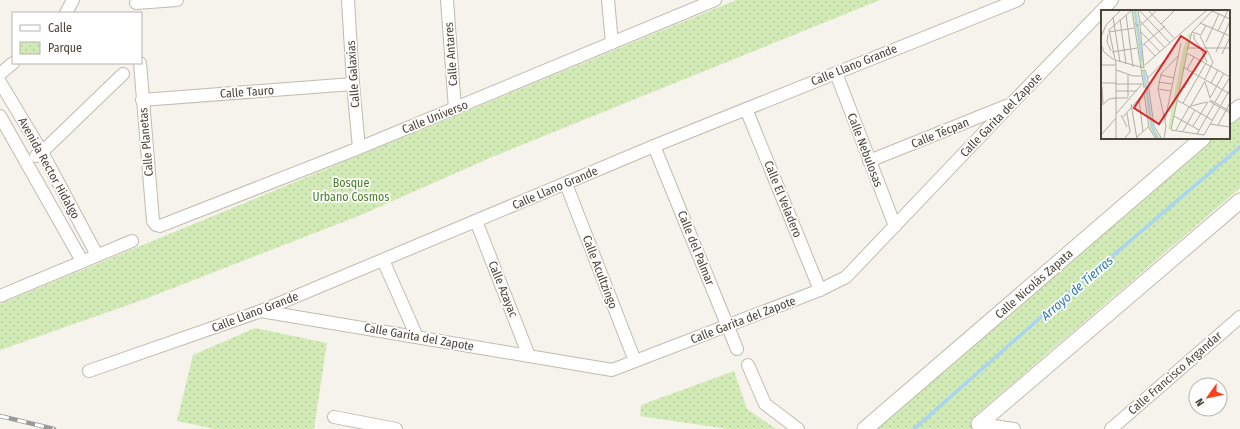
<svg xmlns="http://www.w3.org/2000/svg" width="1240" height="429" viewBox="0 0 1240 429" font-family="'Fira Sans Condensed',sans-serif">
	<style>
		.park { fill: url(#park-dots) }
		.lines { fill: none; stroke-linecap: round; stroke-linejoin: round }
		.stream { stroke: #a9d4f2; stroke-width: 3.5 }
		.minor-casing { stroke: #c2bbae; stroke-width: 14 }
		.tertiary-casing { stroke: #c2bbae; stroke-width: 17 }
		.minor { stroke: #fff; stroke-width: 12 }
		.tertiary { stroke: #fff; stroke-width: 15 }
		.rail-casing { stroke: #9a9a9a; stroke-width: 4.5 }
		.rail { stroke: #fff; stroke-width: 3; stroke-dasharray: 9; stroke-linecap: butt }
		.labels { text-anchor: middle; dominant-baseline: central; stroke-width: 3.5; stroke-linejoin: round; paint-order: stroke }
		.street-label { font-size: 12px; fill: #4b4439; stroke: #fff }
		.park-label { font-size: 12px; fill: #4a7f2a; stroke: #fff }
		.water-label { font-size: 13px; font-style: italic; fill: #2e7ab2; stroke: #fff }
		.inset-river { fill: none; stroke: #a9d4f2; stroke-width: 2 }
		.inset-road { fill: none; stroke: #b2ada4; stroke-width: 1 }
		.view { fill: #d62828; fill-opacity: 0.15; stroke: #d62828; stroke-width: 2 }
		.inset-edge { fill: none; stroke: #4b4439; stroke-width: 2 }
	</style>
	<defs>
		<pattern id="park-dots" width="8" height="8" patternUnits="userSpaceOnUse"><rect width="8" height="8" fill="#d2eab5"/><path d="M2 2h.1M6 6h.1" fill="none" stroke="#b6ca9c" stroke-width="1.8" stroke-linecap="round"/></pattern>
	</defs>
	<rect width="100%" height="100%" fill="#f6f3ec"/>
	<g class="park">
		<path d="M736,0H880L492,157L361,215L145,299L0,350V304Z"/>
		<path d="M1240,115V188L976,415V429H874L1213,138H1229V124Z"/>
		<path d="M255,328L327,343L314,429H215L177,421L193,355Z"/>
		<path d="M734,371L747,409L776,429H728L640,416L641,405Z"/>
	</g>
	<g class="lines">
		<path class="stream" d="M914,429L1041,317L1240,147"/>
		<defs>
			<g id="minor">
				<path d="M348,0L353,84L359,148"/>
				<path d="M447,0L455,109"/>
				<path d="M608,0L612,43"/>
				<path d="M136,3L177,0"/>
				<path d="M66,13L73,0"/>
				<path d="M140,63L153,221L156,225L160,226L359,148L715,0"/>
				<path d="M836,73L895,226"/>
				<path d="M0,74L13,63"/>
				<path d="M0,82L42,152L97,255"/>
				<path d="M142,100L353,84"/>
				<path d="M746,109L820,290"/>
				<path d="M0,116L82,261"/>
				<path d="M654,146L737,349"/>
				<path d="M36,156L42,152L123,74"/>
				<path d="M869,161L1006,106"/>
				<path d="M566,184L635,361"/>
				<path d="M476,221L529,356"/>
				<path d="M383,260L417,337"/>
				<path d="M0,296L132,241"/>
				<path d="M261,311L612,370L820,290L846,277L1010,105L1112,0"/>
				<path d="M748,365L765,404L798,429"/>
				<path d="M89,371L261,311L654,146L1018,0"/>
				<path d="M334,417L396,429"/>
				<path d="M979,424L1014,429"/>
				<path d="M1111,429L1240,317"/>
			</g>
			<g id="tertiary">
				<path d="M1229,116L1240,107"/>
				<path d="M979,424L1240,201"/>
				<path d="M865,429L1203,138"/>
			</g>
		</defs>
		<use href="#minor" class="minor-casing"/>
		<use href="#tertiary" class="tertiary-casing"/>
		<use href="#minor" class="minor"/>
		<use href="#tertiary" class="tertiary"/>
		<defs>
			<path id="rail" d="M0,416L54,429"/>
		</defs>
		<use href="#rail" class="rail-casing"/>
		<use href="#rail" class="rail"/>
	</g>
	<g class="labels">
		<g class="street-label">
			<text transform="translate(451 54) rotate(-94)">Calle Antares</text>
			<text transform="translate(854 65) rotate(-22)">Calle Llano Grande</text>
			<text transform="translate(353 74) rotate(-94)">Calle Galaxias</text>
			<text transform="translate(247 92) rotate(-4)">Calle Tauro</text>
			<text transform="translate(1001 115) rotate(-46)">Calle Garita del Zapote</text>
			<text transform="translate(435 117) rotate(-22)">Calle Universo</text>
			<text transform="translate(940 133) rotate(-22)">Calle Técpan</text>
			<text transform="translate(146 142) rotate(-95)">Calle Planetas</text>
			<text transform="translate(865 150) rotate(69)">Calle Nebulosas</text>
			<text transform="translate(49 168) rotate(61)">Avenida Rector Hidalgo</text>
			<text transform="translate(555 188) rotate(-23)">Calle Llano Grande</text>
			<text transform="translate(783 199) rotate(68)">Calle El Veladero</text>
			<text transform="translate(696 248) rotate(68)">Calle del Palmar</text>
			<text transform="translate(600 272) rotate(69)">Calle Acultzingo</text>
			<text transform="translate(1034 284) rotate(-41)">Calle Nicolás Zapata</text>
			<text transform="translate(503 289) rotate(68)">Calle Azayac</text>
			<text transform="translate(255 312) rotate(-21)">Calle Llano Grande</text>
			<text transform="translate(743 320) rotate(-21)">Calle Garita del Zapote</text>
			<text transform="translate(419 337) rotate(10)">Calle Garita del Zapote</text>
			<text transform="translate(1175 373) rotate(-41)">Calle Francisco Argandar</text>
		</g>
		<g class="park-label">
			<text x="351" y="183">Bosque<tspan x="351" dy="14">Urbano Cosmos</tspan></text>
		</g>
		<g class="water-label">
			<text transform="translate(1077 288) rotate(-41)">Arroyo de Tierras</text>
		</g>
	</g>
	<g transform="translate(1101 10)">
		<rect width="129" height="129" fill="#f6f3ec"/>
		<path d="M32,0H36L43,57H40ZM88,23L90,24L70,119H67L82,39ZM41,61H44L52,116L60,129H55L49,119Z" fill="#d2eab5"/>
		<path class="inset-river" d="M34,0L41,51M43,62L51,117L57,129"/>
		<path class="inset-road" d="M31,0L43,78M38,0L69,33M47,0L73,28M111,1L129,9M25,5L32,57M12,7L19,52M19,9L25,54M39,11L64,38M34,13L36,16L39,14L37,0M99,13L129,26M60,14L74,0M117,21L127,0M8,22L33,18M40,22L59,42M91,22L100,25L105,15M7,24L6,32L10,41M93,24V29L100,38M99,26L112,52L104,69M0,27L5,15L20,0M105,32L118,4M0,34L3,42L13,50M43,34L54,46M42,35L64,16M86,38H129M100,39L106,52M86,41L91,22L112,0M11,42L36,38M115,42L129,11M121,44L129,27M14,50L43,58L39,16L56,0M0,55H15M44,55L106,0M82,57L129,84M86,59L93,47M15,60L32,66H41M41,61L44,60L46,65L53,116L61,129M27,65V87M60,65L73,68M46,69L68,46M57,72L71,74M104,72L109,88M1,73H15M110,73L117,60M14,74H41M1,77L2,94M83,78L99,50M57,79L70,81M15,81H36M43,83L48,118L55,129M14,88H27M109,88L123,63M38,89L42,122M76,90L111,110M109,90L129,101M108,91L129,103M114,92L129,67M82,93L105,53M30,94L36,129M120,95L129,79M0,96L8,89L15,88M90,96L106,92M89,97L104,71M119,97L103,125L70,120L86,43L129,67M15,104L41,74M20,105L26,117M73,106L98,120M22,107L43,83M64,110L80,33M109,114L129,117M117,115L129,93M92,116L107,92M75,120L88,97M82,121L94,100M96,124L113,94M0,125L15,108M36,127L47,117M15,129V54L8,20L31,0M23,129L29,122L26,103M63,129L65,116L57,79L60,64L77,46"/>
		<path class="view" d="M80,26L105,42L58,114L33,98Z"/>
		<rect width="129" height="129" class="inset-edge"/>
	</g>
	<rect x="12" y="12" width="130" height="52" fill="#ffffff" stroke="#b7b4b0"/>
	<rect x="20" y="25" width="20" height="6" fill="#ffffff" stroke="#b7b4b0"/>
	<text x="48" y="32" font-size="12" fill="#4b4439">Calle</text>
	<rect x="20" y="42" width="20" height="12" fill="url(#park-dots)" stroke="#b7b4b0"/>
	<text x="48" y="52" font-size="12" fill="#4b4439">Parque</text>
	<g transform="translate(1208 397) rotate(237)"><circle r="19" fill="#ffffff" stroke="#b7b4b0"/>
	<path d="M0-3L7 15L0 10L-7 15Z" fill="#fc3f1d"/>
	<text y="-6" font-size="11" font-weight="bold" text-anchor="middle" fill="#4b4439">N</text>
	</g>
</svg>
